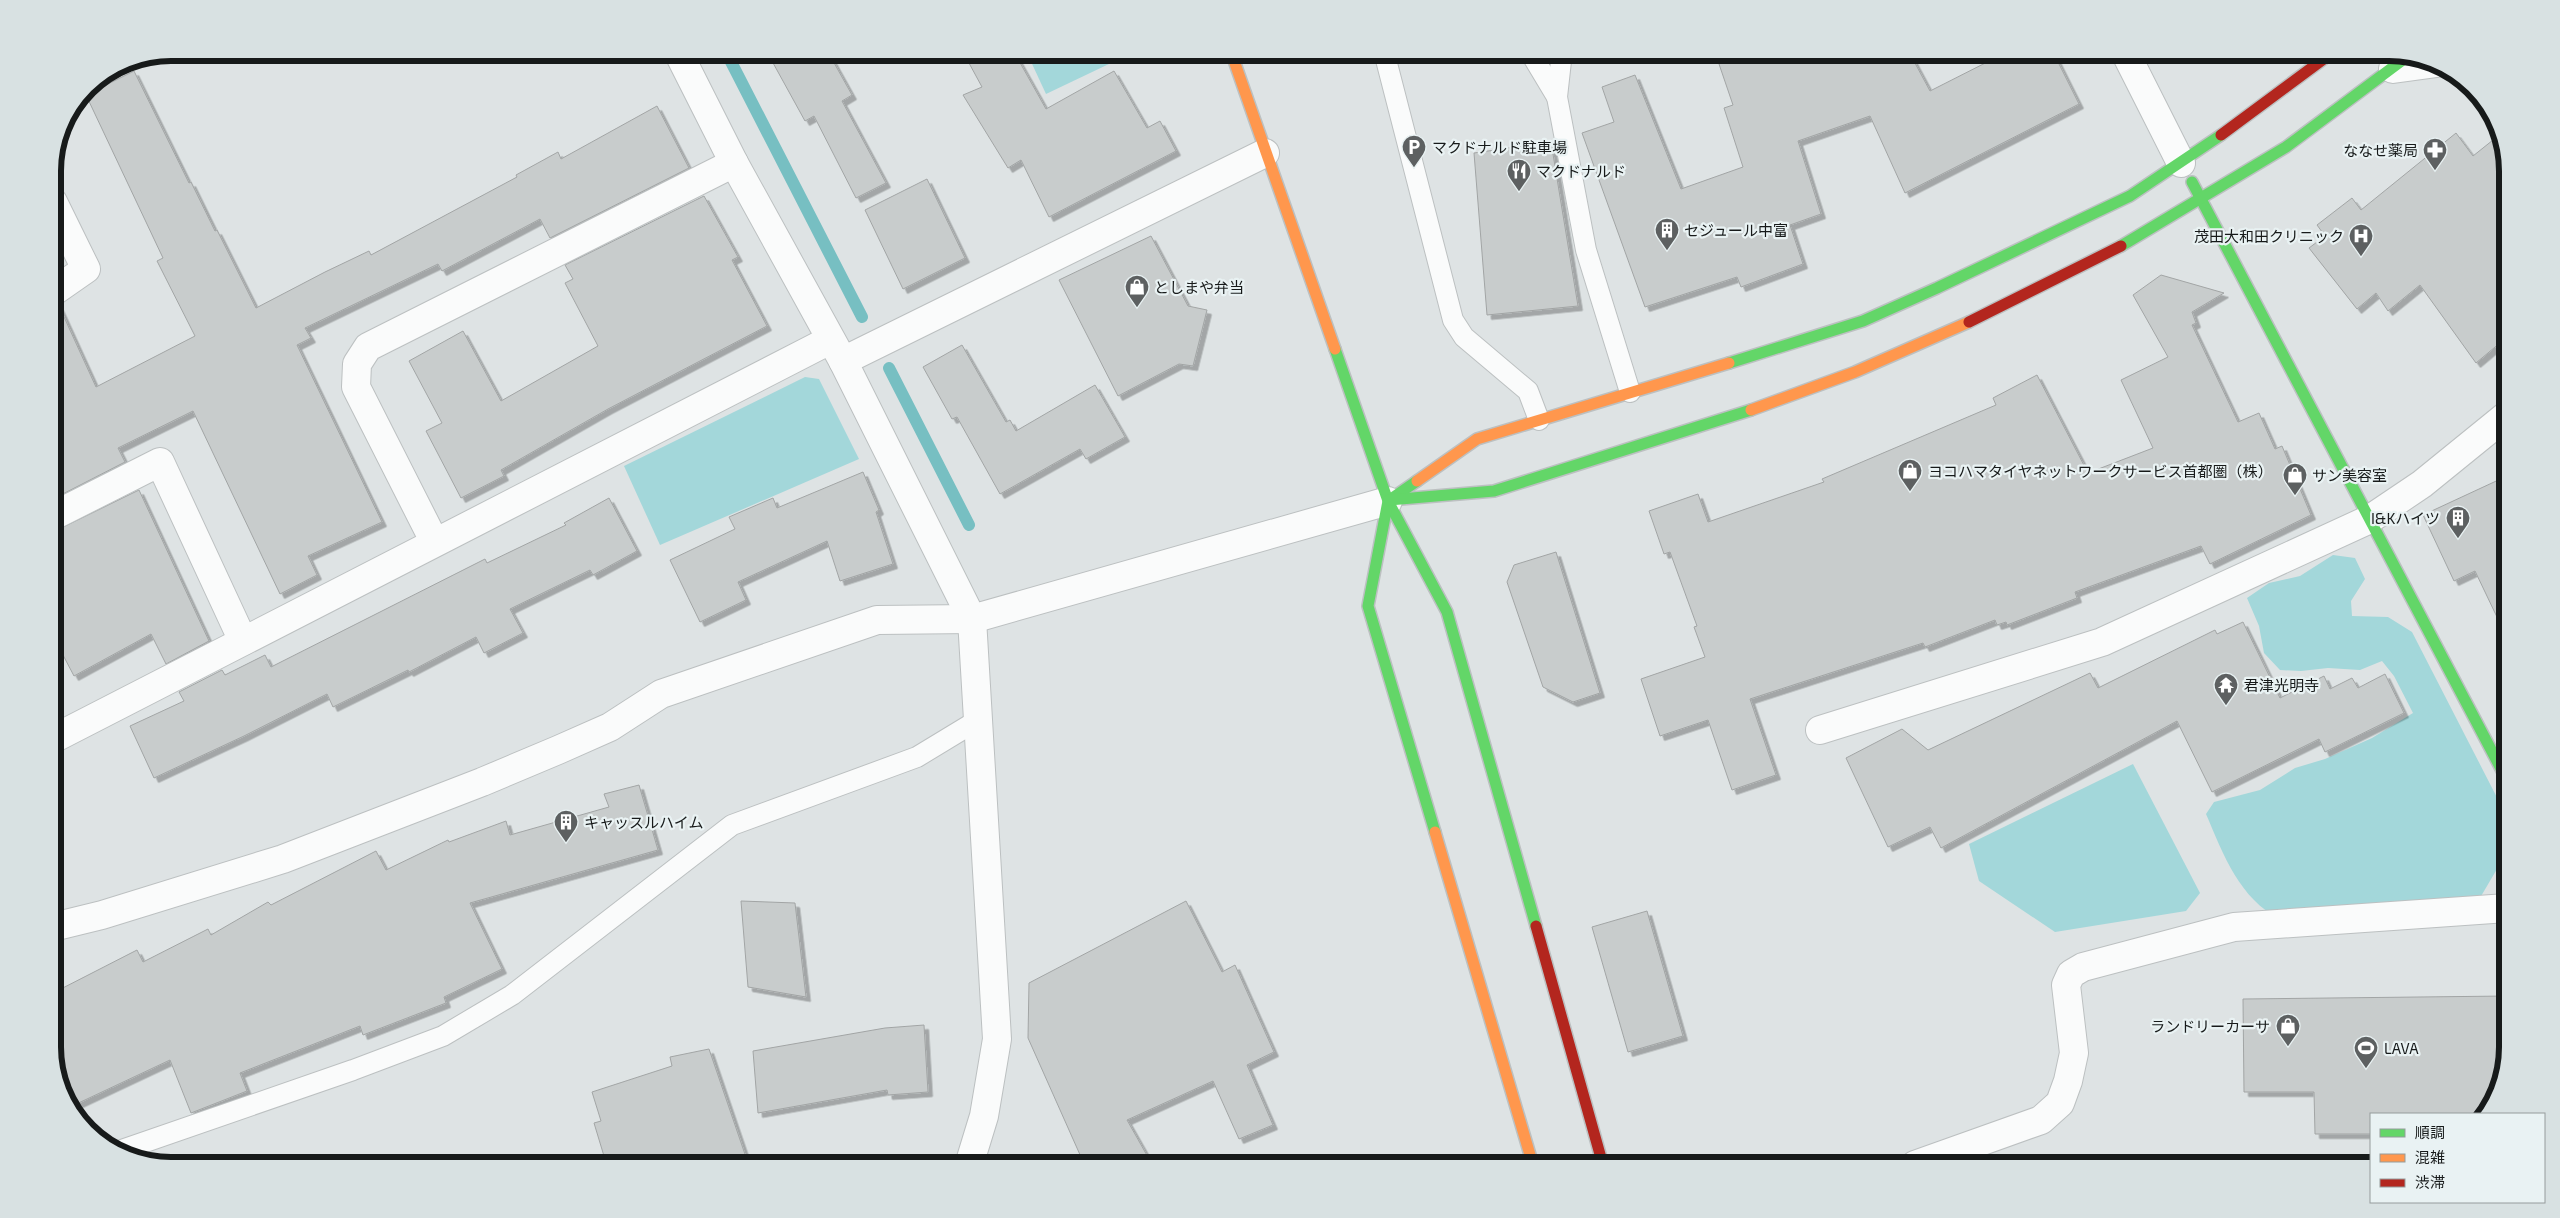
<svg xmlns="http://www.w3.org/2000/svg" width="2560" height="1218" viewBox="0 0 2560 1218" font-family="'Exo 2','Noto Sans JP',sans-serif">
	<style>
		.green { fill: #a3d7da }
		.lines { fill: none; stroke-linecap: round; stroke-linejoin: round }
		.stream { stroke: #77bfc2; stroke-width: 12 }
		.building { fill: #c8cccc; stroke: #a2a5a5; filter: url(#shadow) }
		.lane-casing { stroke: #bcc0c1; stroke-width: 22 }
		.street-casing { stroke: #bcc0c1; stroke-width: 30 }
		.fast-casing { stroke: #bcc0c1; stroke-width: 14 }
		.slow-casing { stroke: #bcc0c1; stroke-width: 14 }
		.jam-casing { stroke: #bcc0c1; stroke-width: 14 }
		.lane { stroke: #fafbfb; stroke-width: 20 }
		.street { stroke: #fafbfb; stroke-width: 28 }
		.fast { stroke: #63d668; stroke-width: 11 }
		.slow { stroke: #ff974d; stroke-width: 11 }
		.jam { stroke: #b3261e; stroke-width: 11 }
		.labels { text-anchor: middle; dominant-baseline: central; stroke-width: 4.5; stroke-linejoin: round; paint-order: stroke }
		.poi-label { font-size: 15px; fill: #171a1a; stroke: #e9f2f3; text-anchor: start }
		.rim { fill: none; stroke: #171a1a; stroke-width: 6 }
	</style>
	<defs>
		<filter id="shadow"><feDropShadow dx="4.5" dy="4.5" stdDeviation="0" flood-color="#0004"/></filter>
	</defs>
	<rect width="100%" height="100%" fill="#dee3e4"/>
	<g class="green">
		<path d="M1027,53H1132L1046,94Z"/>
		<path d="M805,377L819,379L859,459L660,545L624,466Z"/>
		<path d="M2333,555L2355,558L2365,579L2351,601L2352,616L2388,617L2412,632L2507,817V852L2477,903L2281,920C2239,898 2224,856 2206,814L2214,802L2260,790L2295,768L2325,759L2372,738L2413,713L2394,676L2382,661L2360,670L2328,668L2301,671L2280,670L2264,653L2259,626L2247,598L2269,583L2300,576Z"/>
		<path d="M2133,764L2200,893L2186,911L2055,932L1979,881L1969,844Z"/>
	</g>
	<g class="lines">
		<g class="stream">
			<path d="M726,52L862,317"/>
			<path d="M889,368L969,525"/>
		</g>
	</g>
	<g class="building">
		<path d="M767,52H828L852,95L842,101L886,183L856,198L814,116L805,121Z"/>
		<path d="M963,52H1014L1046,109L1114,71L1147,128L1160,121L1176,151L1049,217L1021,160L1008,168L963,95L982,87Z"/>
		<path d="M1750,52H1909L1930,91L2007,52H2053L2079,104L1905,193L1870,116L1798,141L1821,214L1790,225L1803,264L1741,287L1737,277L1645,307L1582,133L1614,122L1602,87L1635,75L1681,189L1743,167L1724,108L1733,105L1719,64Z"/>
		<path d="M134,71L189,183L191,182L215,231L217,230L256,308L325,272L369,251L371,255L517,177L516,175L558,152L561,159L657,106L689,168L550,238L540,219L442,271L438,264L305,328L311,338L297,345L382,522L308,556L317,575L280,594L193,411L118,448L125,462L53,499V307L59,306L96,387L195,336L157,261L163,258L86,95Z"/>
		<path d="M2456,133L2473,156L2498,136L2507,163V337L2476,363L2420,285L2388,311L2376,293L2357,309L2309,248L2325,236L2317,225L2352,198L2361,210Z"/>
		<path d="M1551,142L1578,306L1487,315L1474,153Z"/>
		<path d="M927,179L965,258L903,289L865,210Z"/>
		<path d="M704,196L738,257L732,260L767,326L608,409L501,470L504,476L461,498L426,431L442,423L409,361L463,331L501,401L598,346L565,283L573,279L565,265Z"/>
		<path d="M1151,236L1188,306L1207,310L1193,366L1179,364L1118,396L1059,280Z"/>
		<path d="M2161,275L2224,293L2192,312L2196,323L2192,325L2238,422L2259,413L2275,449L2282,446L2311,515L2210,564L2201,546L2075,592L2077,598L2007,625L2006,622L1997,625L1995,620L1925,647L1923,643L1750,699L1776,775L1732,790L1708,720L1660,736L1641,679L1705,657L1694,627L1697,626L1670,552L1664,554L1649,511L1698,494L1708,522L1824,482L1822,479L1996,405L1993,398L2037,375L2088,473L2153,448L2121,380L2168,357L2133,295Z"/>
		<path d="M962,345L1006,422L1010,420L1016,431L1095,385L1125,437L1086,459L1080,449L1000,494L957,417L952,419L923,367Z"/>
		<path d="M863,472L879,510L876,512L893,564L840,581L827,541L738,582L746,600L700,622L670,560L735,529L729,517L773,498L777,508Z"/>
		<path d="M2507,476V638L2475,571L2454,581L2423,515Z"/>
		<path d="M139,490L209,641L166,664L151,634L74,676L53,636V532Z"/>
		<path d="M609,498L637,551L593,575L590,570L510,609L523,633L484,653L476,637L409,672L408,670L333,707L327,694L244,736L154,778L130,726L184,701L179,692L222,670L225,675L265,655L271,667L485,559L487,563L566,525L564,523Z"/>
		<path d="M1556,552L1600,693L1573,702L1543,687L1507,582L1514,565Z"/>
		<path d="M2243,622L2280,698L2324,676L2330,689L2352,678L2358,688L2385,674L2404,713L2325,752L2319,739L2212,792L2177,721L1941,848L1930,827L1888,847L1846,758L1902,729L1928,750L2090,673L2098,688L2215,630L2217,634Z"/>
		<path d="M639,785L658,850L470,903L502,969L444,997L446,1003L363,1035L360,1026L240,1073L247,1091L191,1113L170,1060L70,1107L53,1055V993L137,950L143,962L208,929L211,935L268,902L271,905L376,851L386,870L448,840L449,842L506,821L510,835L609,807L604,794Z"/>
		<path d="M741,901L795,903L806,997L748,987Z"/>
		<path d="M1186,901L1222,972L1235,965L1274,1052L1247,1065L1273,1125L1239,1139L1213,1081L1127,1120L1153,1166H1085L1028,1038L1029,983Z"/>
		<path d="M1647,911L1683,1036L1628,1052L1592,927Z"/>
		<path d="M2507,996L2508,1047L2498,1093L2481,1114H2371V1134H2315L2314,1092H2244L2243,999Z"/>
		<path d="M924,1025L928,1092L888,1095L887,1090L758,1113L753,1051L885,1028Z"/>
		<path d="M709,1049L749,1166H607L594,1123L601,1121L592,1092L672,1066L670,1057Z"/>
	</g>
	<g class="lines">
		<defs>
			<g id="lane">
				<path d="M1384,52L1453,320L1464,337L1528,391L1539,420"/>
				<path d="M1530,52L1557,97"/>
				<path d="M1562,52L1557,97L1586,250L1630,392"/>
				<path d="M119,1151L353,1070L443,1036L512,995L732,825L917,757L978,720"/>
			</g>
			<g id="street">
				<path d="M678,52L734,163L843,361L972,619L997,1039L984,1116L969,1165"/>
				<path d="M2125,52L2181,163"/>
				<path d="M2393,69L2437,63"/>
				<path d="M53,202L86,269L53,292"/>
				<path d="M843,361L1265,153"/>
				<path d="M53,516L160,462L243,641"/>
				<path d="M434,541L356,387L357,364L368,347L734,163"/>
				<path d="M1820,730L2102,642L2370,519L2422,484L2507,415"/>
				<path d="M53,739L830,340"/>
				<path d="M53,927L102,915L283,859L482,782L558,750L610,727L661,694L877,620L972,619L1388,501"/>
				<path d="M1915,1165L2041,1120L2060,1103L2068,1081L2074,1053L2066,985L2071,974L2083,967L2234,927L2507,908"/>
			</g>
			<g id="fast">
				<path d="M2192,182L2507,780"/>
				<path d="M2121,246L2286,147L2408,56"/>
				<path d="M1335,349L1388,501L1447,612L1536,926"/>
				<path d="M1729,363L1863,321L1937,288L2130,196L2221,135"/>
				<path d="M1417,481L1388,501L1368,606L1435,832"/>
				<path d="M1389,500L1494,491L1751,410"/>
			</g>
			<g id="slow">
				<path d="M1231,52L1335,349"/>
				<path d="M1751,410L1855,372L1969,322"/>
				<path d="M1417,481L1477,439L1729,363"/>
				<path d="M1435,832L1533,1165"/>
			</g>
			<g id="jam">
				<path d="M2221,135L2333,52"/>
				<path d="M1969,322L2121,246"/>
				<path d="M1536,926L1603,1165"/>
			</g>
		</defs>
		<use href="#lane" class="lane-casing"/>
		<use href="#street" class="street-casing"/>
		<use href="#fast" class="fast-casing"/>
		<use href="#slow" class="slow-casing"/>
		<use href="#jam" class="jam-casing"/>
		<use href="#lane" class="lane"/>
		<use href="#street" class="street"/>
		<use href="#fast" class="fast"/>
		<use href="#slow" class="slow"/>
		<use href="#jam" class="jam"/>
	</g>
	<defs>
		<symbol id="parking-pin" viewBox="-11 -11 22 30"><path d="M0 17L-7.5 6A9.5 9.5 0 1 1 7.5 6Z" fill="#5d6061" stroke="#e9f2f3"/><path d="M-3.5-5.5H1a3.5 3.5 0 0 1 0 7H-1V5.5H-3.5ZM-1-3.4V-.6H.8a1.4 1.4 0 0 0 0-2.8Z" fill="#fff"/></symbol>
		<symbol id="pharmacy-pin" viewBox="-11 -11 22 30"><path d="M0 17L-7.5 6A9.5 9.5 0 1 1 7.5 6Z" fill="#5d6061" stroke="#e9f2f3"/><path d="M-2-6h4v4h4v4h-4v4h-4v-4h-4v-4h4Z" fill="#fff"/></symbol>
		<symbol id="restaurant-pin" viewBox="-11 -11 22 30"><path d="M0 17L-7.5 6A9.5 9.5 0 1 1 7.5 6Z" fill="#5d6061" stroke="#e9f2f3"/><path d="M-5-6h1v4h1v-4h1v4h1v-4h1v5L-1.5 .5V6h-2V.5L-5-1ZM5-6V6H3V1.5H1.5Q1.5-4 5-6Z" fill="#fff"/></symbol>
		<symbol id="building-pin" viewBox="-11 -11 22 30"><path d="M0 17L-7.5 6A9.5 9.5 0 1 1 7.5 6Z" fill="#5d6061" stroke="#e9f2f3"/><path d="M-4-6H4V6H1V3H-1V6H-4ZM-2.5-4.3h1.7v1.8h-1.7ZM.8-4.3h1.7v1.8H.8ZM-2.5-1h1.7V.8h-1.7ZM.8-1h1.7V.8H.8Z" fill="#fff"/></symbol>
		<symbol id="hospital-pin" viewBox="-11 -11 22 30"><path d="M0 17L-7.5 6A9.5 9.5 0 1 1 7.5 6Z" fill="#5d6061" stroke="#e9f2f3"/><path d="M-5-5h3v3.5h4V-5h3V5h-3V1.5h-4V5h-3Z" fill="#fff"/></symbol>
		<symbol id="shop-pin" viewBox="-11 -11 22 30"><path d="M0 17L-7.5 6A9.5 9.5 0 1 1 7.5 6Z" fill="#5d6061" stroke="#e9f2f3"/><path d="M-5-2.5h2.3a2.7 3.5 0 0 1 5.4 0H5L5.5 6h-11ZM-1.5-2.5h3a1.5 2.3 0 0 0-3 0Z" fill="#fff"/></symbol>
		<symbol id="temple-pin" viewBox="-11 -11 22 30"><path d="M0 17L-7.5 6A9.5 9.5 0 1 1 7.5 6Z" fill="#5d6061" stroke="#e9f2f3"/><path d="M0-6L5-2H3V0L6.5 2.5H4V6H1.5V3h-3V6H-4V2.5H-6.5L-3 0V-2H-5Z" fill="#fff"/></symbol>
		<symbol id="stadium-pin" viewBox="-11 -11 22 30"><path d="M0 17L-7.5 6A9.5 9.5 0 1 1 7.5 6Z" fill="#5d6061" stroke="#e9f2f3"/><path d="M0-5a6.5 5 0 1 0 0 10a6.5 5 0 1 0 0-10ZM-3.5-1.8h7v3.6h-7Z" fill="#fff"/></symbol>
	</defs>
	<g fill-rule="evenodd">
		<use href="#parking-pin" x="1400" y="133" width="28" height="38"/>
		<use href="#pharmacy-pin" x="2421" y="136" width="28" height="38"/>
		<use href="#restaurant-pin" x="1505" y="157" width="28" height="38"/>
		<use href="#building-pin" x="1653" y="216" width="28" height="38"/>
		<use href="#hospital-pin" x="2347" y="222" width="28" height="38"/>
		<use href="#shop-pin" x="1123" y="273" width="28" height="38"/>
		<use href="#shop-pin" x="1896" y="457" width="28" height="38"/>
		<use href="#shop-pin" x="2281" y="461" width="28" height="38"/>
		<use href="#building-pin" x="2444" y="504" width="28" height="38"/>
		<use href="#temple-pin" x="2212" y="671" width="28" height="38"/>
		<use href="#building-pin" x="552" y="808" width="28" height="38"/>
		<use href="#shop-pin" x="2274" y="1012" width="28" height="38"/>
		<use href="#stadium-pin" x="2352" y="1034" width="28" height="38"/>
	</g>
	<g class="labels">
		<g class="poi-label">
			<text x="1432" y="147">マクドナルド駐車場</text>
			<text x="2418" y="150" text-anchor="end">ななせ薬局</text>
			<text x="1536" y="171">マクドナルド</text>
			<text x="1684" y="230">セジュール中富</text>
			<text x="2344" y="236" text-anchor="end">茂田大和田クリニック</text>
			<text x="1154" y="287">としまや弁当</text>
			<text x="1928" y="471">ヨコハマタイヤネットワークサービス首都圏（株）</text>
			<text x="2312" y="475">サン美容室</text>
			<text x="2440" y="518" text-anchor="end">I&amp;Kハイツ</text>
			<text x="2244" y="685">君津光明寺</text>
			<text x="584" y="822">キャッスルハイム</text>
			<text x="2270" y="1026" text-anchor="end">ランドリーカーサ</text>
			<text x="2384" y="1048">LAVA</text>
		</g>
	</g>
	<path d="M0 0H2560V1218H0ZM171 61H2389A110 110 0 0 1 2499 171V1047A110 110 0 0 1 2389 1157H171A110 110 0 0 1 61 1047V171A110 110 0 0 1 171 61Z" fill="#d8e1e2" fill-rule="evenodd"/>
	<path class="rim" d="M171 61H2389A110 110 0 0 1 2499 171V1047A110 110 0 0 1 2389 1157H171A110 110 0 0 1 61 1047V171A110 110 0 0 1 171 61Z"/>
	<rect x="2370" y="1113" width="175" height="90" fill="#e9f2f3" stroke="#959c9c"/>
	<rect x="2380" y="1129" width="25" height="8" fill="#63d668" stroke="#959c9c"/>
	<text x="2415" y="1138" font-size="15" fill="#171a1a">順調</text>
	<rect x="2380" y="1154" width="25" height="8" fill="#ff974d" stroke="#959c9c"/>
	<text x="2415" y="1163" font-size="15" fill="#171a1a">混雑</text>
	<rect x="2380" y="1179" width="25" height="8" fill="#b3261e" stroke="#959c9c"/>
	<text x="2415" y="1188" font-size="15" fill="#171a1a">渋滞</text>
</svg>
